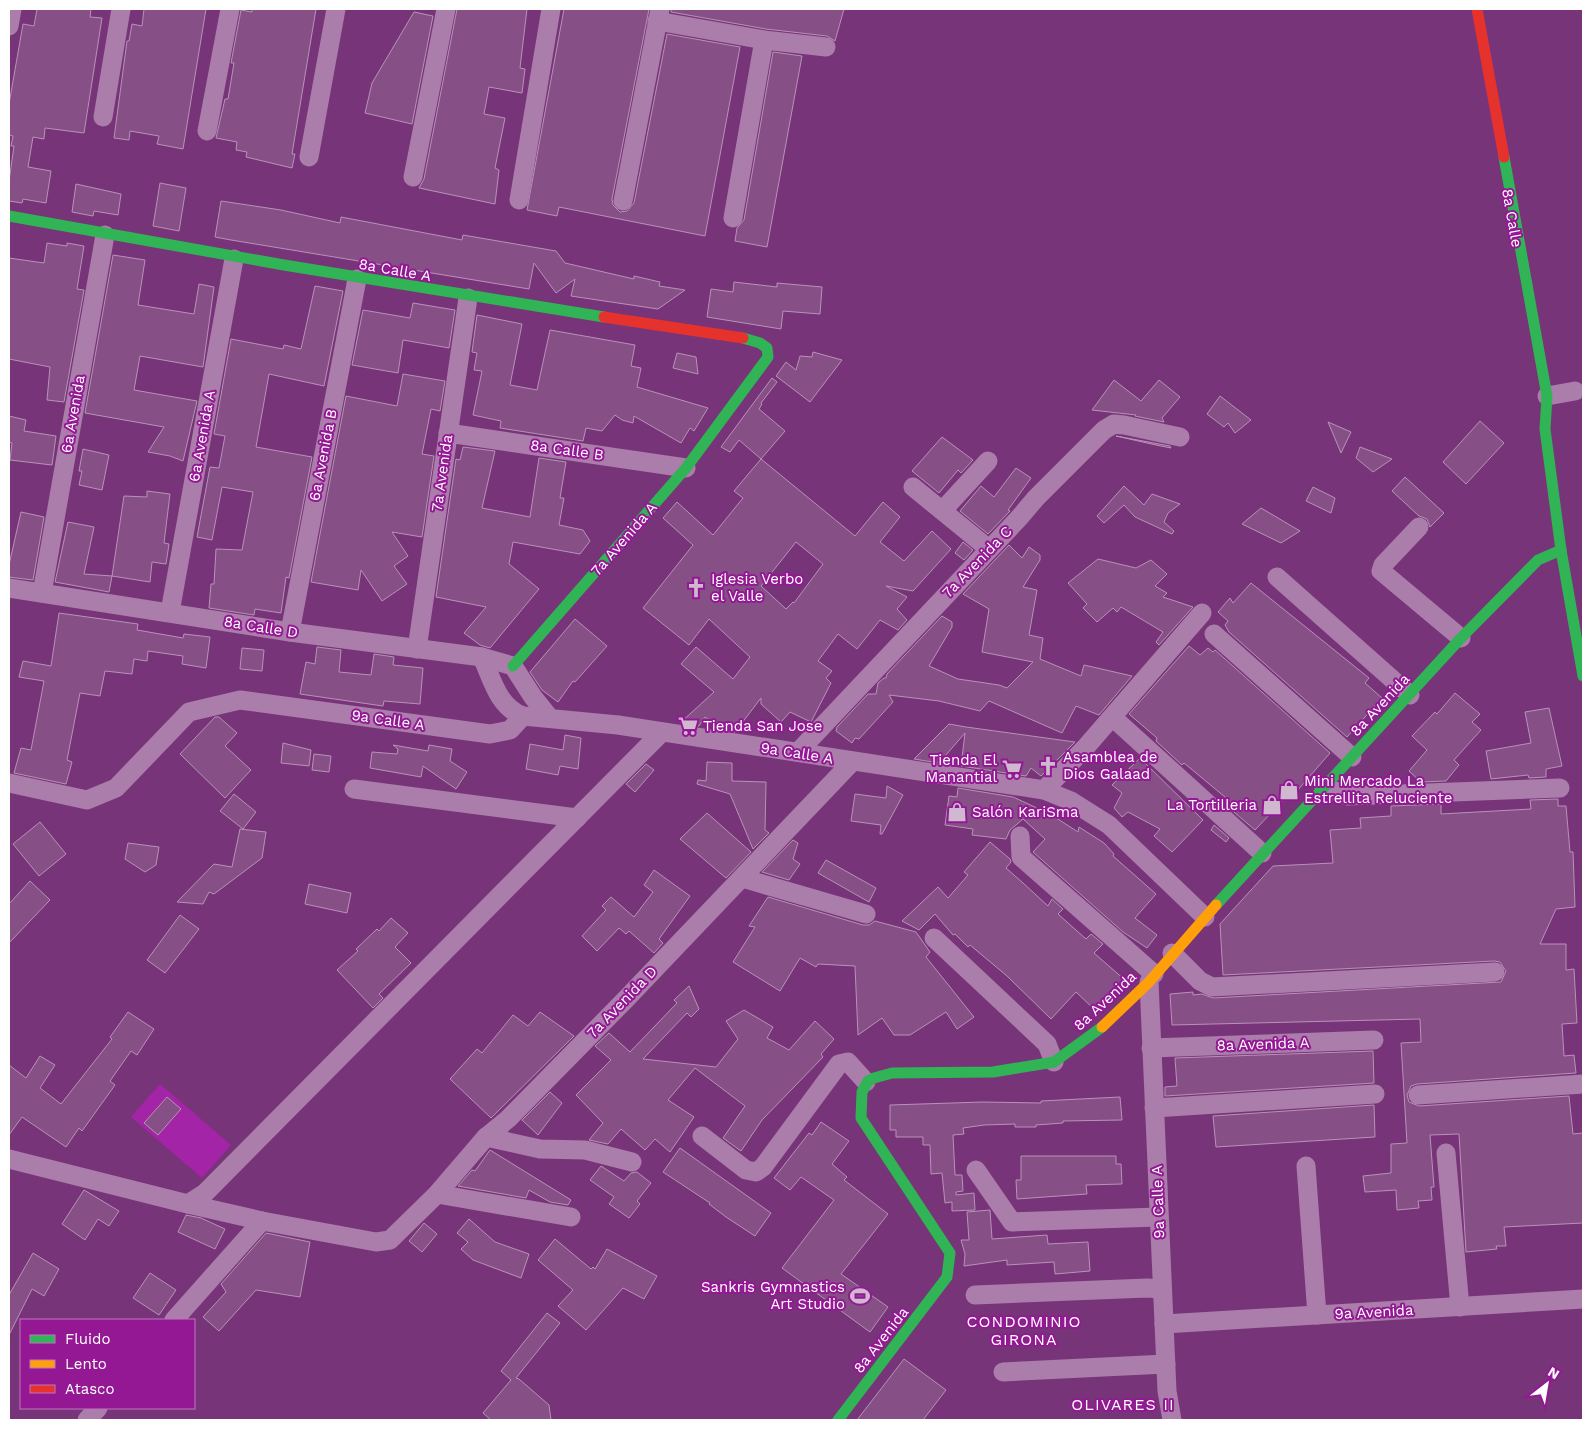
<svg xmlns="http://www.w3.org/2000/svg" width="1592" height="1429" viewBox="0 0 1592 1429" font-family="'Work Sans',sans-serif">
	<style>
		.green { fill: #a424a7 }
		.building { fill: #865086; stroke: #b892b8; fill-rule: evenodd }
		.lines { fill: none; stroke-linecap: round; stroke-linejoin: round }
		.street { stroke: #ab7dab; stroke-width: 19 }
		.fast { stroke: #30b455; stroke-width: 11 }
		.slow { stroke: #ff9f0a; stroke-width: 11 }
		.jam { stroke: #e5322d; stroke-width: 11 }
		.labels { text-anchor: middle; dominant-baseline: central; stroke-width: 4; stroke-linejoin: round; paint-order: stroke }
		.street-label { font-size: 15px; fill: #fff; stroke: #941894 }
		.poi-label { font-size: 15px; fill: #fff; stroke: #941894; text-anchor: start }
		.neighbourhood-label { font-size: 16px; letter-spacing: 1px; fill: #fff; stroke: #941894 }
	</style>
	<rect width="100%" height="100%" fill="#783478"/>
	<path class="green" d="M160,1084L231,1145L202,1178L131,1117Z"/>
	<g class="building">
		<path d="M37,9H91L90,17L102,18L84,133L45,128L44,139L33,137L28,167L51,171L46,203L23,199L22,203L9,201V181L14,146H11L13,136L9,135V104L23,24L34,26Z"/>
		<path d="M144,9H206L183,149L157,144L159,136L130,131L129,140L114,138L127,41H129L132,24L142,26Z"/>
		<path d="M252,9H316L292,154H295L292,168L246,157L247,152L236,150L237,142L216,138L225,99H228L234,63H231L241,10L252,12Z"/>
		<path d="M457,9H527L520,68L525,69L522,93L489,87L484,114L505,118L495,168L499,170L495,204L419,188L424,179Z"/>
		<path d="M564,9H649L612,199L613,205L620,212L627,211L634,203L667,34L740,47L705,236L559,207L557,216L527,210Z"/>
		<path d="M671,9H844L835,41L827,36L766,29L671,12Z"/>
		<path d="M414,12L433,16L412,124L365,113L372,83Z"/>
		<path d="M773,52L802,56L767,247L735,241L737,228L744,220Z"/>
		<path d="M160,183L186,188L179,231L153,226Z"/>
		<path d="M76,184L121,194L118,215L94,211L93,216L72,212Z"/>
		<path d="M221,201L281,210L340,223L341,217L462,240L463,235L556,251L565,263L634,279V276L660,282L659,286L685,290L658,309L571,296L575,279L556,293L534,263L529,289L231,240L215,237Z"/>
		<path d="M47,243L67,246V243L84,246L77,289L84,290L64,402L47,400L50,367L9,359V258L44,263Z"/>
		<path d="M113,255L145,260L138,305L194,314L199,284L214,287L203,367L140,356L134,390L197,401L183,461L170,456L148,452L164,427L85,413Z"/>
		<path d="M734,282L777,287V283L822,287L820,314L783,311L781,329L707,317L711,289L733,292Z"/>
		<path d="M315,286L343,291L324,386L269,374L256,447L312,457L289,578L286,577L281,613L255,609L254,615L209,608L211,584H214L216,549L242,550L253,492L222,487L212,540L197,537L210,467L219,468L225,436L214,434L231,339L283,349L284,345L301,349Z"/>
		<path d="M413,303L455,310L449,348L403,340L398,373L352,365L363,310L410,318Z"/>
		<path d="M477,315L522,324L510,385L537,390L550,330L635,345L631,366L641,368L637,387L708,408L694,431L690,428L681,443L634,416L633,423L622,420L615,415L602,431L586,428L583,441L500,428L501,421L473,415L482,371L474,370L477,353L472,352Z"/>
		<path d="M813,352L842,360L810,402L776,376L786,362L796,370L800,356L812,357Z"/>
		<path d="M677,353L696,357L698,374L673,368Z"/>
		<path d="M403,374L445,381L440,411L431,409L422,454L434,456L422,537L392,532L408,556L394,566L407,584L382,601L361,570L358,590L311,582L346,396L397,406Z"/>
		<path d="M772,378L777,382L761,403L762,404L759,409L785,431L761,459L739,440L730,452L721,447Z"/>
		<path d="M1114,380L1141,401L1159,380L1180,397L1162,418L1164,422L1135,416L1136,415L1092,410Z"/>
		<path d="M1220,396L1251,420L1235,433L1228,423L1224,427L1207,414Z"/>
		<path d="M9,416L26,420L24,431L56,436L52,465L10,460L12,443L9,442Z"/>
		<path d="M1480,421L1504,443L1466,484L1443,462Z"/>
		<path d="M1328,422L1351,432L1341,453Z"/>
		<path d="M1116,436L1170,446L1171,448L1156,445Z"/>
		<path d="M942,437L973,460L961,473L958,470L939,493L912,471Z"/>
		<path d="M463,447L495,451L482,508L530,517L539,458L566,462L560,498H564L559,525L583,530L590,541L580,554L513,542L509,564L539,589L490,648L480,645L464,633L486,607L436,597L456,459L460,460Z"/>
		<path d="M1360,447L1392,459L1373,472L1356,458Z"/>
		<path d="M83,449L109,455L102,490L79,485L82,471H79Z"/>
		<path d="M761,459L855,536L883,502L900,517L880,542L904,561L932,531L951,549L913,591L886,586L907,597L897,609L907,620L898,630L880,620L857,649L838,634L818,661L832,671L826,678L831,683L811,722L790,712L781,722L761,704V698L735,732L721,729L705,717L699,726L680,723L714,692L681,664L696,647L733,679L750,657L709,619L689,645L643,608L693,545L663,518L677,502L713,535L743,498L734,491ZM796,542L823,564L794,603L793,602L786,609L761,586Z"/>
		<path d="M1016,468L1031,478L1008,510L1010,511L988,534L960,511L981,486L994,497Z"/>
		<path d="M1405,477L1444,513L1430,527L1427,519L1419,516L1392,491Z"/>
		<path d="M1124,486L1144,505L1152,494L1180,504L1168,513L1164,522L1174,531L1172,534L1135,517L1124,505L1104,523L1097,516Z"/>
		<path d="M1313,487L1335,498L1331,513L1306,501Z"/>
		<path d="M147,491L170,494L164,543L169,544L166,564L152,562L150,582L112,576L124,496L147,497Z"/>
		<path d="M1261,508L1300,531L1281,543L1242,524Z"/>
		<path d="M21,512L44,517L33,580L9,577V565Z"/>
		<path d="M68,522L94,527L84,574L112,576L109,592L55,582Z"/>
		<path d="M963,542L973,550L964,560L955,553Z"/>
		<path d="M1009,545L1022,558L1029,547L1040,555V560L1023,587L1037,590L1029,635L1043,638L1040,659L1081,676L1084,665L1132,676L1099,715L1076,706L1062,733L989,701L980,711L939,701L889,695L893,702L859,739L855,738L852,743L836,731L837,727L868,694H876L878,683L884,678H886L887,674L942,616L952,622V627L929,666L958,679L999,685L1007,688L1033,662L982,652L989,609L963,594Z"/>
		<path d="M1098,559L1136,568L1151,560L1167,574L1155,586L1167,593L1163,597L1193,607L1159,645L1156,642L1163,632L1121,607L1117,612L1113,608L1097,622L1083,608L1087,604L1068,583Z"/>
		<path d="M1251,583L1369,678L1365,683L1382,698L1347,737L1229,632L1225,625L1228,621L1218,612L1230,598L1233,603Z"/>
		<path d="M59,613L138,624L137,630L183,638L184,634L210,637L206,668L182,664L183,656L148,651L147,661L134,659L132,674L105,671L100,696L80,693L67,760L72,762L66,784L14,773L21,748L31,750L44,681L19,677L23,661L51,666Z"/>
		<path d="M575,619L607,646L575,682L573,681L558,702L542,690L530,672Z"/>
		<path d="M1189,646L1200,655L1208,648L1213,652L1215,650L1330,753L1290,799L1287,796L1255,830L1228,807L1231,802L1184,763L1182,765L1156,741L1157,738L1129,714Z"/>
		<path d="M317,647L341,650L339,672L371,675L374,654L394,657L393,665L423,668L420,704L384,701L383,706L300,694L306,662L315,664Z"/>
		<path d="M242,648L264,650L262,671L240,669Z"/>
		<path d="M1455,693L1480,714L1472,722L1481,730L1454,760L1459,765L1446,781L1421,782L1409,771L1427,750L1412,736L1435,712L1437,714Z"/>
		<path d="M1549,708L1562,766L1546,769V777L1529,778L1528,775L1491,779L1486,751L1531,743L1525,712Z"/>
		<path d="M215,717H219L237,733L225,746L251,770L225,798L180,754Z"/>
		<path d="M949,724L966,727L1075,742L1041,776L1031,768L1026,776L961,766L965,733L939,763L914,759Z"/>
		<path d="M565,735L581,738L578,769L560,766L558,775L526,769L530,744L563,750Z"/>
		<path d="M283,743L311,750L309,766L281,763Z"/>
		<path d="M393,745L428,751L429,745L452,749L450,761L467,772L456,789L423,766L421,777L370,768L372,752L397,754L398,749Z"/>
		<path d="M314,754L331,756L329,772L312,770Z"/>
		<path d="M1140,758L1203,820L1172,852L1154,836L1160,829L1128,812L1122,817L1114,808L1122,793L1112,785Z"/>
		<path d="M707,762L732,763V781L766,782L765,830L769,833L753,849L730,794L697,784L698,780L706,781Z"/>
		<path d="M646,764L654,770L635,792L626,784Z"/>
		<path d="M887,786L903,795L882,834H880L881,825L851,821L855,794L886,798Z"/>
		<path d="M958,788L1013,797L1050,814L1078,832L1079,827L1104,843L1114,854L1113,856L1156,894L1135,918L1157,935L1147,948L1123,932L1033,852L1045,839L1023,819L1010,830L1006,839L972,835L973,829L945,825L949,796L957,797Z"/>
		<path d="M234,794L256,812L243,829L220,811Z"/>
		<path d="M1558,799V806H1566L1570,852H1573L1575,907L1556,909L1540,944H1566V970L1574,969L1577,1023L1562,1024L1564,1056L1574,1055L1576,1073L1417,1084L1411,1086L1407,1095L1409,1102L1419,1106L1569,1096L1573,1134L1583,1133V1223L1504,1227L1506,1246H1496L1497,1249L1466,1252L1459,1134L1430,1135L1434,1187H1431L1432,1200L1418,1201L1419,1208L1397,1210L1396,1190L1365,1192L1363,1176L1391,1173V1144L1407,1143L1401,1043L1421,1042L1420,1019L1172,1025L1170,994L1193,992V995L1202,994L1213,998L1501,982L1506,971L1500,962L1494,961L1223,975L1220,924L1273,866L1333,863L1330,830L1361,828L1360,818L1391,816V806L1441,804V814L1531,809L1530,800Z"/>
		<path d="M707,813L751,852L726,878L680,839Z"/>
		<path d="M40,822L66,854L39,876L13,844Z"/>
		<path d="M1214,825L1229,838L1226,842L1211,830Z"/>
		<path d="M240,829L266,832L262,858L214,894L209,892L203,904L177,902L214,864L232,867Z"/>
		<path d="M793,840L798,843L793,859L800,864L789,880L762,872Z"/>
		<path d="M990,842L1010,859L1011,862L1006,868L1023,883L1048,906L1052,899L1063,909L1058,914L1086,939L1091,934L1103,944L1094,953L1126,981L1096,1011L1076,992L1051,1019L1007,976L970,945L968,947L955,934L953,935L935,914L919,930L902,921L938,887L948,898L968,875L964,872Z"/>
		<path d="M128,843L159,847L156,865L145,872L125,859Z"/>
		<path d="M826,860L876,888L869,902L818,873Z"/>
		<path d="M654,870L690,896L659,939L663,943L654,953L629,931L626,934L619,928L597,951L582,936L606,910L602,906L611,897L634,917L653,892L644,885Z"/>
		<path d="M30,881L50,900L9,943V904Z"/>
		<path d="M309,884L351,893L347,913L305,904Z"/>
		<path d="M768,897L863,925H869L875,921L916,932L930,952L926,957L974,1017L957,1029L946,1012L910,1035H894L882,1018L858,1035L855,966L818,964L816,967L800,958L780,991L733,962L755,927L749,926Z"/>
		<path d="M180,915L199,929L165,973L147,960Z"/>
		<path d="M391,918L408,933L395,947L411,963L379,994L383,998L373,1008L337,970L358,951L356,949L377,929L379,931Z"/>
		<path d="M689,986L699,1009L691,1017L687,1013L643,1059L716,1067L738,1039L726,1021L744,1010L773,1027L767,1038L789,1050L815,1021L834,1039L821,1054L823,1057L762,1120L741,1151L723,1138L745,1106L695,1068L668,1100L694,1117L670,1152L655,1139L645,1150L621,1129L608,1144L589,1140L603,1123L576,1095L611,1060L595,1046L609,1033L630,1052L677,1003L674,1000Z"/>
		<path d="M128,1012L154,1029L137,1055L131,1051L110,1081L115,1085L82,1131L79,1128L66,1147L22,1117L9,1135V1065L26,1078L40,1056L55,1065L40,1088L61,1104L112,1039L110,1037Z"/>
		<path d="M540,1012L574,1036L491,1118L450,1079L477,1049L482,1053L513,1015L528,1026Z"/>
		<path d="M1373,1051L1374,1083L1165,1096V1087L1177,1086L1175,1058Z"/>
		<path d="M550,1092L562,1103L538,1135L522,1120Z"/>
		<path d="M167,1097L181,1109L158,1135L144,1123Z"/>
		<path d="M1120,1097L1122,1120L1063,1121V1123L1036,1125V1127H1015V1124L984,1125L963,1128L964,1134L953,1135L955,1175H962L963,1191L956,1192V1195L974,1193L975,1210L952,1211V1202L945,1203L942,1173L931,1174L930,1145H923V1137H896V1130H890V1105L983,1102L1041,1103V1101Z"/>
		<path d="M1374,1105L1375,1137L1216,1147L1213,1116Z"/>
		<path d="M821,1122L849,1141L832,1164L847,1177L844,1180L888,1214L841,1274L888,1307L870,1332L782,1268L834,1200L801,1177L790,1190L774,1178L809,1133L812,1135Z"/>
		<path d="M680,1148L771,1213L755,1236L726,1217L709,1204L710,1203L663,1172Z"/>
		<path d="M490,1150L571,1200L568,1205L550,1202L529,1190L526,1198L458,1186L472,1170L475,1171Z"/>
		<path d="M1021,1156H1116V1164H1121L1122,1184L1086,1185L1087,1194L1017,1199L1016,1180H1021Z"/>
		<path d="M601,1166L624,1181L631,1173L637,1172L651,1183L637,1201L640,1204L629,1218L609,1204L614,1197L590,1180Z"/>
		<path d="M84,1190L119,1211L109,1226L98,1219L85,1240L62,1224Z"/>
		<path d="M990,1210L992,1239L1047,1235L1048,1244L1088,1242L1090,1271L1055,1274L1054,1262L1007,1265V1260L964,1266L965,1254L961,1240H969L967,1212Z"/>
		<path d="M186,1215L201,1218L225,1229L215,1249L178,1232Z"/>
		<path d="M469,1219L495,1242L529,1254L521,1278L473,1260L461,1249L468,1242L457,1233Z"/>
		<path d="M424,1223L437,1234L422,1252L409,1241Z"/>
		<path d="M266,1233L310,1242L300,1297L256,1290L219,1331L203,1317L226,1292L221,1284Z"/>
		<path d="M555,1239L591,1269L593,1267L595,1269L607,1249L657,1276L644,1299L623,1288L586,1330L558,1306L573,1290L538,1260Z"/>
		<path d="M33,1253L59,1269L44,1296L32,1289L9,1335V1295Z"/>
		<path d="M150,1273L176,1290L159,1315L133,1298Z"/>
		<path d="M547,1313L560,1323L516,1378L519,1379L549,1405L551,1420H491L483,1413L511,1380L501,1371Z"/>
		<path d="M904,1359L946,1390L923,1420H857Z"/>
	</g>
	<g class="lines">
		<g class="street">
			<path d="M657,21L764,40L826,47"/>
			<path d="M9,26L12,9"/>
			<path d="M103,117L121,9"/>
			<path d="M207,131L230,9"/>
			<path d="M309,157L336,9"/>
			<path d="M413,177L446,9"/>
			<path d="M519,200L551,9"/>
			<path d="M623,201L660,9"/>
			<path d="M733,218L764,40"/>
			<path d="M1547,396L1575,391"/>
			<path d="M448,433L686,468"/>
			<path d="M913,487L989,549"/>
			<path d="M943,510L988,461"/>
			<path d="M1419,527L1383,565L1381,571L1461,638"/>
			<path d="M1277,577L1410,695"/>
			<path d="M9,588L290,632L482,657L513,666L533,697L549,717"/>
			<path d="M42,593L105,235"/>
			<path d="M170,612L234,259"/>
			<path d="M290,632L357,279"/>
			<path d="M1214,634L1352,757"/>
			<path d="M417,649L468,298"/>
			<path d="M482,657C492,679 498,707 523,716L618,725L1044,790L1071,801L1109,825L1205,917"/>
			<path d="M1120,724L1262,853"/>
			<path d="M798,752L1019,518L1036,498L1104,430L1114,424L1124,425L1180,437"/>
			<path d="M9,783L87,800L116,788L189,712L240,700L490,734L510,730L523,716"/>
			<path d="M1324,787L1348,796L1560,788"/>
			<path d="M354,789L577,818"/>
			<path d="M1044,790L1085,748L1202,613"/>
			<path d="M1020,836L1021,857L1154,974"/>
			<path d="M742,878L866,914"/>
			<path d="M934,938L1047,1044L1054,1062"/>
			<path d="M1172,953L1200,981L1212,987L1495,972"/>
			<path d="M1149,982L1167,1391L1172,1420"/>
			<path d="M1151,1048L1374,1040"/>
			<path d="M1418,1095L1583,1084"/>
			<path d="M1154,1108L1375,1094"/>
			<path d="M702,1136L746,1170L756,1172L763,1167L839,1064L848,1062L866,1082"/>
			<path d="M486,1137L540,1149L585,1150L632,1162"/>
			<path d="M1446,1153L1460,1307"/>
			<path d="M9,1159L188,1204L205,1193L662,732"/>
			<path d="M1306,1166L1317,1315"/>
			<path d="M976,1170L1012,1222L1158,1217"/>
			<path d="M437,1194L571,1217"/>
			<path d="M188,1204L262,1221L376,1242L390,1240L437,1194L486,1137L508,1119L626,999L852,762"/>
			<path d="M975,1295L1147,1288L1162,1289"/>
			<path d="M174,1320L262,1221"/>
			<path d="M1164,1324L1583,1299"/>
			<path d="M1003,1372L1166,1364"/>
			<path d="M87,1420L98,1408"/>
		</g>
		<g class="fast">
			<path d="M1504,157L1547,396L1545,429L1561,550L1583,676"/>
			<path d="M9,216L284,265L604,317"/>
			<path d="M513,666L686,468L768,357L767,348L760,343L743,338"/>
			<path d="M1216,905L1461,638L1538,560L1561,550"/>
			<path d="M838,1420L947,1277L950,1253L861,1118L862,1092L868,1081L874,1078L892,1073L993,1072L1054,1062L1102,1027"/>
		</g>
		<path class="slow" d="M1102,1027L1149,982L1216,905"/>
		<g class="jam">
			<path d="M1477,9L1504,157"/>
			<path d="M604,317L743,338"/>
		</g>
	</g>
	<defs>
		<symbol id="church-bare" viewBox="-9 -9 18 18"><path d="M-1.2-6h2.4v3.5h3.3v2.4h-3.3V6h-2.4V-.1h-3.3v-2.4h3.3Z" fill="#d0b8d0" stroke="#941894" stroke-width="2.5" paint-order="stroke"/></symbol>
		<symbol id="supermarket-bare" viewBox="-9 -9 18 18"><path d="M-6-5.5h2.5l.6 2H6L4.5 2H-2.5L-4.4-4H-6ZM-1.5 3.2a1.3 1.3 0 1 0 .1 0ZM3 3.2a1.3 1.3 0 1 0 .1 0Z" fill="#d0b8d0" stroke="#941894" stroke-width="2.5" paint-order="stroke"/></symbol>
		<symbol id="shop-bare" viewBox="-9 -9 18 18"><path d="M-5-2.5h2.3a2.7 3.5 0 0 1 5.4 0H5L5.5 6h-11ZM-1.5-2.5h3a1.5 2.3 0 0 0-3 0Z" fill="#d0b8d0" stroke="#941894" stroke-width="2.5" paint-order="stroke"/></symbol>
		<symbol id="stadium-bare" viewBox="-9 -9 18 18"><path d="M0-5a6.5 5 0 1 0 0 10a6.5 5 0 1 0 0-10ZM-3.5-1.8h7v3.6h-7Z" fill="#d0b8d0" stroke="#941894" stroke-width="2.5" paint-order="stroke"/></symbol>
	</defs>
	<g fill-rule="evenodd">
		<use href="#church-bare" x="682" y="574" width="28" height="28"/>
		<use href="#supermarket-bare" x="674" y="712" width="28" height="28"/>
		<use href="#church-bare" x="1034" y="752" width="28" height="28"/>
		<use href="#supermarket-bare" x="998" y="755" width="28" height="28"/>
		<use href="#shop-bare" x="1275" y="776" width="28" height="28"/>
		<use href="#shop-bare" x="1258" y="791" width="28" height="28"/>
		<use href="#shop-bare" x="943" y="798" width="28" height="28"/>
		<use href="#stadium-bare" x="846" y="1282" width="28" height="28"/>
	</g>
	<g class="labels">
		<g class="street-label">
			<text transform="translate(1512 218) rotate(80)">8a Calle</text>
			<text transform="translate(395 270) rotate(10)">8a Calle A</text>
			<text transform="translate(73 414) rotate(-80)">6a Avenida</text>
			<text transform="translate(202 436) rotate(-80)">6a Avenida A</text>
			<text transform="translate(567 450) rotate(8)">8a Calle B</text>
			<text transform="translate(323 455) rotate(-79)">6a Avenida B</text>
			<text transform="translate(442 473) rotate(-82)">7a Avenida</text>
			<text transform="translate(624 539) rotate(-49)">7a Avenida A</text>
			<text transform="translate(977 562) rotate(-46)">7a Avenida C</text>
			<text transform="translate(261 627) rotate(9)">8a Calle D</text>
			<text transform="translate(1380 705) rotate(-47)">8a Avenida</text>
			<text transform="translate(388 720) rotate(8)">9a Calle A</text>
			<text transform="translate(797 753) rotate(9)">9a Calle A</text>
			<text transform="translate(1105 1001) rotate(-43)">8a Avenida</text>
			<text transform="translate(622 1002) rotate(-46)">7a Avenida D</text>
			<text transform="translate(1263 1044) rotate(-2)">8a Avenida A</text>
			<text transform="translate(1158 1202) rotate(-92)">9a Calle A</text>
			<text transform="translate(1374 1312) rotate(-3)">9a Avenida</text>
			<text transform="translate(881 1340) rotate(-52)">8a Avenida</text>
		</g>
		<g class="poi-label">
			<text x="711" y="579">Iglesia Verbo<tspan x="711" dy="17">el Valle</tspan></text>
			<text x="703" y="726">Tienda San Jose</text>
			<text x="1063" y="757">Asamblea de<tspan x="1063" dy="17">Dios Galaad</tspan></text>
			<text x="997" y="760" text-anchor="end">Tienda El<tspan x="997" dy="17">Manantial</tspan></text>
			<text x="1304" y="781">Mini Mercado La<tspan x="1304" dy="17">Estrellita Reluciente</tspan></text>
			<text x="1257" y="805" text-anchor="end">La Tortilleria</text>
			<text x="972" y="812">Salón KariSma</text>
			<text x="845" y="1287" text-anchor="end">Sankris Gymnastics<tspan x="845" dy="17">Art Studio</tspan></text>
		</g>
		<g class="neighbourhood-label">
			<text x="1024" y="1321">CONDOMINIO<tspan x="1024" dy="18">GIRONA</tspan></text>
			<text x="1123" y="1404">OLIVARES II</text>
		</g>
	</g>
	<rect width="1592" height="1429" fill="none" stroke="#ffffff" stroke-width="20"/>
	<rect x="20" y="1319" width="175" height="90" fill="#941894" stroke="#bf74bf"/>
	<rect x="30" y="1335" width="25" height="8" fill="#30b455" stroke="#bf74bf"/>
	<text x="65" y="1344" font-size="15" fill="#ffffff">Fluido</text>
	<rect x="30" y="1360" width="25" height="8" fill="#ff9f0a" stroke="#bf74bf"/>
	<text x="65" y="1369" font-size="15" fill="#ffffff">Lento</text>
	<rect x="30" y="1385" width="25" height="8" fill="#e5322d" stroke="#bf74bf"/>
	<text x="65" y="1394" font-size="15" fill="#ffffff">Atasco</text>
	<g transform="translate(1547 1384) rotate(31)" stroke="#941894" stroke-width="4" paint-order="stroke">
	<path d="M0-4L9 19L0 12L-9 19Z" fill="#ffffff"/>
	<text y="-8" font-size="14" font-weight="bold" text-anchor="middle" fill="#ffffff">N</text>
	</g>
</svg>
